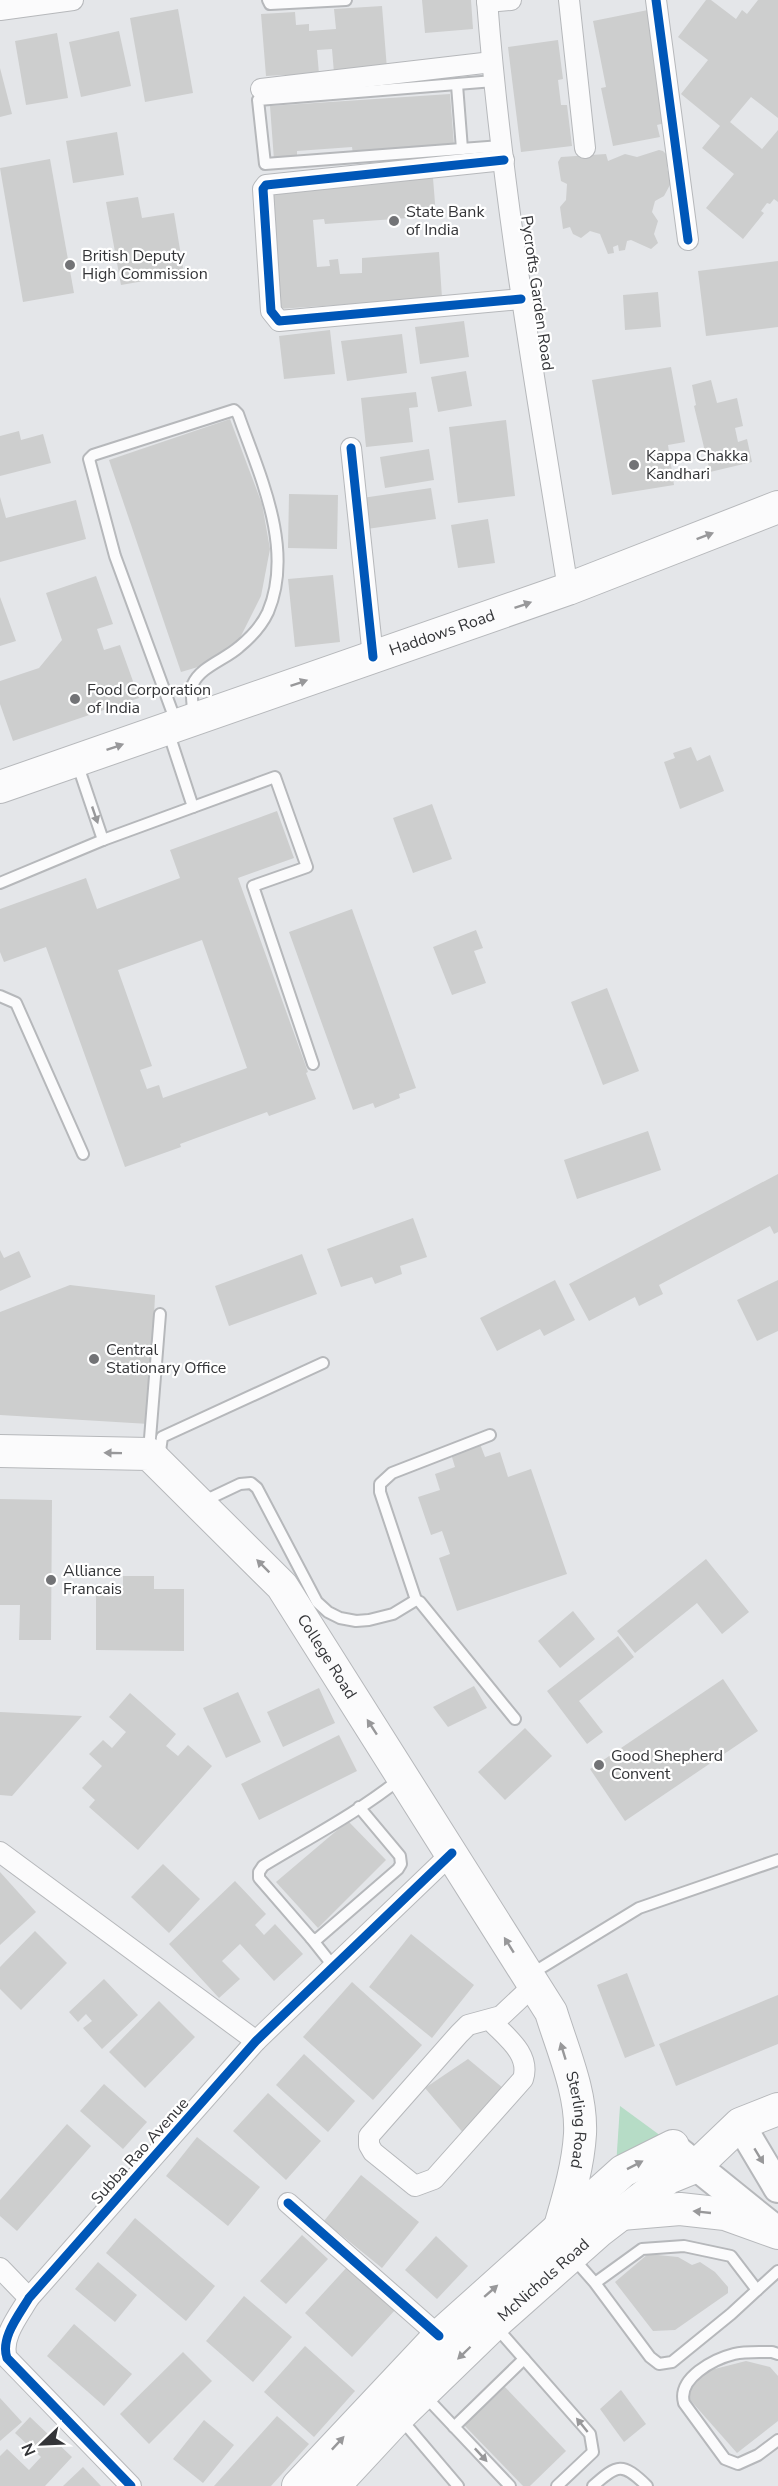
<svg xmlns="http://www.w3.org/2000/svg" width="778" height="2486" viewBox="0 0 778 2486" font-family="'Nunito Sans',sans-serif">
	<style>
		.green { fill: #b6dcc6 }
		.building { fill: #cdcece; fill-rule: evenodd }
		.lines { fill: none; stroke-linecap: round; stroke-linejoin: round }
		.service-casing { stroke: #b6b8bb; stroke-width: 14 }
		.minor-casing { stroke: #b6b8bb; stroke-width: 22 }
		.secondary-casing { stroke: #b6b8bb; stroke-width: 32 }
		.primary-casing { stroke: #b6b8bb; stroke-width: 34 }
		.service { stroke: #fbfbfc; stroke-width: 10 }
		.minor { stroke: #fbfbfc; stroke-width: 20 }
		.secondary { stroke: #fbfbfc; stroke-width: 28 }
		.primary { stroke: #fbfbfc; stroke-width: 32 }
		.cycleway-casing { stroke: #fff; stroke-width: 13 }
		.cycleway { stroke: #0057b8; stroke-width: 9 }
		.oneway { fill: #98989a }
		.poi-dot { fill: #727376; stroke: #fff; stroke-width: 2 }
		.labels { text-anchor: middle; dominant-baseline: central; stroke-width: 4.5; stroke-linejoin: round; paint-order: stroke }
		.poi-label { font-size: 16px; fill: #343538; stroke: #fff; text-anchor: start }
		.street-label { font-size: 16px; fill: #343538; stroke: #fff }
	</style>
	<rect width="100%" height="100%" fill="#e4e6e9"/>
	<path class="green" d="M620,2106L676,2147L616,2166Z"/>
	<g class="building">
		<path d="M422,0H471L473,29L425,33Z"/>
		<path d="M706,0H711L736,19L742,10L747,14L758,0H778V118L751,97L730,122L762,149L778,130V202L774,199L770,204L767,203L761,211L764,213L743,239L706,208L734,174L702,148L720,126L681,94L708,60L678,37Z"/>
		<path d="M382,6L387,69L334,73L332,49L317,50L319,74L285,79V75L266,76L261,14L295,12L296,25L309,24V31L336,29L334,9Z"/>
		<path d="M178,9L193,93L145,102L130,18Z"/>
		<path d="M648,10L665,123L657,125L660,137L613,146L601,88L606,87L593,21Z"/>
		<path d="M119,31L131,86L81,97L69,42Z"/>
		<path d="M57,33L68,98L26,105L15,41Z"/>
		<path d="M558,40L563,79L558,80L561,105H567L572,146L521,152L508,47Z"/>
		<path d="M0,68L12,114L0,117Z"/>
		<path d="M450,94L454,145L381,150V152L353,154L352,147L297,151V158L274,160L270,106Z"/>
		<path d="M117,132L124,175L73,183L66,141Z"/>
		<path d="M659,150L663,151L668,156L667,168L671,183L664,196L655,201L652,212L658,221L654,234L658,243L651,249L631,240L627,241L625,250L619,251L618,245L613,247L614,253L608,254L600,234L590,231L581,238L573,234L570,227L563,229L560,207L566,200L567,184L561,181L558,162L561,157L606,154L608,161L625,154L637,157Z"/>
		<path d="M50,159L74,293L23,302L0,168Z"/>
		<path d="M433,178L436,216L325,224L324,219L313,220L317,267L330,266L329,260L338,259L340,274L362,273V258L439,252L442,298L278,309L269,189Z"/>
		<path d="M138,197L142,218L174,213L184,274L121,285L106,202Z"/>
		<path d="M778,261V327L706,336L698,271Z"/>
		<path d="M658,292L661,327L625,330L623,295Z"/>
		<path d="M464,321L469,357L420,364L415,327Z"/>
		<path d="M330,330L335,374L284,379L279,336Z"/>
		<path d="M402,334L407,373L347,381L341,341Z"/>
		<path d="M671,367L685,442L668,445L674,485L612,495L592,380Z"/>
		<path d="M466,371L472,406L438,412L431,377Z"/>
		<path d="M711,380L717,403L737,398L743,426L735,428L738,442L747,439L752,462L710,472L694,406L696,405L692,385Z"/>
		<path d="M416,392L418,407L409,408L413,442L366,447L361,398Z"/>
		<path d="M230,419L262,504L270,549L261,596L237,644L208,664L181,672L109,460Z"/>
		<path d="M506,420L515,496L458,503L449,427Z"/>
		<path d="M19,431L21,440L43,434L51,463L0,476V436Z"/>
		<path d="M429,449L434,480L385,488L380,457Z"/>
		<path d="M431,488L436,519L367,529L362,498Z"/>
		<path d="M289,494L338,495L337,549L288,548Z"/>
		<path d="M0,497L6,518L76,500L86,539L0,562Z"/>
		<path d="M488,519L495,563L458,568L451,525Z"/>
		<path d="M333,575L340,642L295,647L288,579Z"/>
		<path d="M96,576L113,624L97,629L104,650L120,645L139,698L13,741L0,704V681L39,668L62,640L46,593Z"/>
		<path d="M0,597L16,641L0,646Z"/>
		<path d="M691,747L697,761L710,755L724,791L680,809L664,762L675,758L673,753Z"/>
		<path d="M432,804L452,859L413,873L393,818Z"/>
		<path d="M277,811L294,858L238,878L308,1072L306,1073L316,1099L269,1116L267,1112L180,1144L181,1147L125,1167L46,947L4,962L0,952V909L86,878L97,909L180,878L170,850ZM202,940L247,1068L163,1098L159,1085L147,1089L140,1070L152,1066L118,970Z"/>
		<path d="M352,909L416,1088L399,1094L400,1098L375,1108L373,1103L353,1110L289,932Z"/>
		<path d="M476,930L483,948L474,951L486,983L452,995L433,947Z"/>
		<path d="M607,988L639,1071L603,1085L571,1002Z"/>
		<path d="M648,1131L661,1170L577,1199L564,1160Z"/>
		<path d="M778,1174V1232L774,1234L770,1226L659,1285L663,1294L639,1306L635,1297L589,1321L569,1284Z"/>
		<path d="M413,1218L427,1257L400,1266L402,1274L375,1284L372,1277L341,1287L327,1249Z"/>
		<path d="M0,1250L4,1258L19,1251L31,1277L0,1291Z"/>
		<path d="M302,1254L317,1294L229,1326L215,1286Z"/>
		<path d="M555,1280L575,1320L544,1336L540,1329L497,1351L480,1318Z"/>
		<path d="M778,1280V1331L757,1341L737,1300Z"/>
		<path d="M70,1285L155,1295L149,1424L0,1415V1312Z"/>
		<path d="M480,1444L485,1457L500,1452L508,1477L531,1469L567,1574L457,1611L439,1558L450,1554L442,1531L431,1535L418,1497L440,1490L435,1474L455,1467L451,1454Z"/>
		<path d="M0,1499L52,1500L51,1640H19L20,1605H0Z"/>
		<path d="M706,1559L749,1612L722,1634L697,1603L635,1653L617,1631Z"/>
		<path d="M123,1576H154V1589H184V1651L96,1650V1588H123Z"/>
		<path d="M573,1611L595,1639L560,1668L538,1641Z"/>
		<path d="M618,1636L634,1657L579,1701L603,1732L587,1744L547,1691Z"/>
		<path d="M723,1679L758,1731L625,1821L590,1769Z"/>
		<path d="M474,1686L487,1708L448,1727L433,1707Z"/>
		<path d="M319,1688L335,1723L283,1747L267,1712Z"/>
		<path d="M238,1692L261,1742L226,1758L203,1708Z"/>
		<path d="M130,1693L176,1734L166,1746L178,1756L188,1745L212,1766L138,1850L89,1807L95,1800L82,1788L102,1766L89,1754L103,1740L112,1748L126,1732L109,1717Z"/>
		<path d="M0,1712L82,1716L12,1796L0,1795Z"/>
		<path d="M525,1728L552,1756L505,1800L478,1772Z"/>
		<path d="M339,1735L357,1771L259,1820L241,1784Z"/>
		<path d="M348,1821L386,1860L318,1928L276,1882Z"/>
		<path d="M163,1864L200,1899L169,1933L131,1897Z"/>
		<path d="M0,1872L36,1912L0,1945Z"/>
		<path d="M235,1881L266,1914L255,1925L264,1935L275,1924L303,1954L274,1981L240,1944L222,1961L240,1979L219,1998L169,1944Z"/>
		<path d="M35,1931L67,1963L21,2010L0,1989V1967Z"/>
		<path d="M411,1934L474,1985L432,2038L369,1987Z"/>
		<path d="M627,1973L655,2046L625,2058L597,1985Z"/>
		<path d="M104,1979L138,2015L102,2049L83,2028L92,2021L86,2014L78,2022L69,2012Z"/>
		<path d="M352,1982L422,2045L373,2100L303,2037Z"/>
		<path d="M778,1995V2044L676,2086L659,2044Z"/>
		<path d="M159,2001L195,2037L145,2088L109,2052Z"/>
		<path d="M304,2054L355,2101L328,2132L276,2085Z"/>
		<path d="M468,2059L503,2088L465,2135L425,2088Z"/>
		<path d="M104,2084L147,2122L123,2149L80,2111Z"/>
		<path d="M268,2093L321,2141L286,2180L233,2131Z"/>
		<path d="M67,2124L91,2146L17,2231L0,2216V2200Z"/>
		<path d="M197,2137L260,2187L228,2226L166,2176Z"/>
		<path d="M361,2175L419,2222L382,2268L324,2221Z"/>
		<path d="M135,2218L215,2286L186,2321L106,2253Z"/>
		<path d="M302,2235L328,2259L286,2304L260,2281Z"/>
		<path d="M436,2236L468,2266L437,2299L405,2270Z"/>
		<path d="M648,2254L678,2257L692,2265L700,2262L715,2272L728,2287V2293L675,2330L653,2331L615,2282Z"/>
		<path d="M98,2262L137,2295L115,2322L75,2289Z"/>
		<path d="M348,2266L395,2310L352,2357L305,2313Z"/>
		<path d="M244,2296L292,2337L253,2382L206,2341Z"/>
		<path d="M74,2324L132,2374L104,2406L47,2356Z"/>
		<path d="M305,2346L355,2391L314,2437L264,2392Z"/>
		<path d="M183,2352L212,2381L149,2444L120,2414Z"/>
		<path d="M746,2361L770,2367L778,2376V2421L737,2453L684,2393L703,2372Z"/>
		<path d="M503,2385L566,2451L530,2486H523L463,2424Z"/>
		<path d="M621,2390L646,2424L624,2442L600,2409Z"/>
		<path d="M0,2398L22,2422L0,2441Z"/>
		<path d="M277,2416L309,2444L271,2486H214Z"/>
		<path d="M30,2417L72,2457L45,2486H0V2456L7,2449L29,2470L41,2457L15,2433Z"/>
		<path d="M204,2420L234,2445L203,2483L173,2459Z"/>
		<path d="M83,2467L101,2486H63Z"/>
	</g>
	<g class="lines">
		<defs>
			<g id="service">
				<path d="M268,0L270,4L346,0"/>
				<path d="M494,81L258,100L265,164L501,146"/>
				<path d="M457,85L462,149"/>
				<path d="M176,722L115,556L89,459L93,455L234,410L238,414C259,474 295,548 268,612C262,625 250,638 239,647C226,659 200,667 193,684C190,692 193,707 194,716"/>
				<path d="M77,763L103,840L193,807L168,731"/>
				<path d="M193,807L275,777L307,867L253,886L313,1064"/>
				<path d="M0,883L103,840"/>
				<path d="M0,996L16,1003L83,1154"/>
				<path d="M149,1451L160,1314"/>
				<path d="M159,1458L162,1437L323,1363"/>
				<path d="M202,1502L240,1484L251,1483L257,1488L317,1602L328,1612L340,1618L356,1621L369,1620L393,1614L416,1600L420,1602L515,1719"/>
				<path d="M416,1600L380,1492V1484L392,1473L490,1435"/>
				<path d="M359,1807L400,1856L401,1864L398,1869L316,1940L311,1938L259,1878V1872L263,1866C309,1838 359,1812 401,1778"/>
				<path d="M311,1938L334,1967"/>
				<path d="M531,1974L639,1908L778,1860"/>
				<path d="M573,2258L595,2283L650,2357L659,2364L672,2362L731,2314L757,2290L731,2256L684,2246L642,2249L595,2283"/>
				<path d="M757,2290L778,2271"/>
				<path d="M496,2327L590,2434L593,2452L557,2486"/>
				<path d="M778,2354L772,2352C760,2352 745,2351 734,2354C714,2359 677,2378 684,2403L725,2459L738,2464L758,2455L778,2440"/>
				<path d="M424,2395L510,2486"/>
				<path d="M401,2419L458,2486"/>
				<path d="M454,2427L524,2359"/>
				<path d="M593,2486C618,2464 622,2462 647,2486"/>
			</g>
			<g id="minor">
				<path d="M487,0C502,198 537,394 568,589"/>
				<path d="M569,0L585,148"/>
				<path d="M656,0L688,240"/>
				<path d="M487,2L511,0"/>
				<path d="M0,10L73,0"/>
				<path d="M261,89L492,62"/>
				<path d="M504,160L266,185L263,189L271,311L279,321L521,299"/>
				<path d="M351,448L373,657"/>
				<path d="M0,1852L256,2041"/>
				<path d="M490,2020C506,2037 531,2054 523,2079L434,2179L415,2186L373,2152L369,2145V2136L459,2034L468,2025L501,2016L534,1985"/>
				<path d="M288,2203L439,2336"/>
				<path d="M0,2268L29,2298"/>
				<path d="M131,2486L7,2358C0,2338 19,2315 29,2298L256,2041L452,1853"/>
			</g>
			<g id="secondary">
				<path d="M740,2124L778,2188"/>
				<path d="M679,2152L772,2227"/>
			</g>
			<g id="primary">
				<path id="s1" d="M0,787L568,589L778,507"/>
				<path id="s2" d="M0,1451L149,1454L282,1586L551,2012C563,2051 582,2093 580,2134C578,2167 568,2199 559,2230"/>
				<path d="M619,2211L621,2214L680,2209L725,2214L778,2233"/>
				<path d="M298,2486L439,2336L623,2171L673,2146"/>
				<path id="s3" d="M334,2486L399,2416L493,2325L599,2231L668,2178L695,2167L740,2124L778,2109"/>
			</g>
		</defs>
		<use href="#service" class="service-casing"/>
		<use href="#minor" class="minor-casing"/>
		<use href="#secondary" class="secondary-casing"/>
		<use href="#primary" class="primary-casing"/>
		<use href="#service" class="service"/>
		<use href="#minor" class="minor"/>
		<use href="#secondary" class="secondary"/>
		<use href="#primary" class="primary"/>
		<defs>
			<g id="cycleway">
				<path d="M656,0L688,240"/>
				<path d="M504,160L266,185L263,189L271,311L279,321L521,299"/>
				<path d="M351,448L373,657"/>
				<path d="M288,2203L439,2336"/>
				<path d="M131,2486L7,2358C0,2338 19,2315 29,2298L256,2041L452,1853"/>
			</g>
		</defs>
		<use href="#cycleway" class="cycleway-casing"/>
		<use href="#cycleway" class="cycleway"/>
	</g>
	<defs><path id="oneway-solid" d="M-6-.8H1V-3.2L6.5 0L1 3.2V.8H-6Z" transform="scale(1.5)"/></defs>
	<g class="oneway">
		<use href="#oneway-solid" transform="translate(705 536) rotate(-21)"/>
		<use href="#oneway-solid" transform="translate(523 605) rotate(-19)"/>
		<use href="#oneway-solid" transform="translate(299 683) rotate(-19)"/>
		<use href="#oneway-solid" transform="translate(115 747) rotate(-19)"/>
		<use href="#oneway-solid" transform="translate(95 815) rotate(71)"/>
		<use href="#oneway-solid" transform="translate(113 1453) rotate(-179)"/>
		<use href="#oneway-solid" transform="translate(263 1566) rotate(-135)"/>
		<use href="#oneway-solid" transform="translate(372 1727) rotate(-123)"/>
		<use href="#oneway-solid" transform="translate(509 1945) rotate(-122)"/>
		<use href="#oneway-solid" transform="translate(563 2051) rotate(-107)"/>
		<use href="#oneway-solid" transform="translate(759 2156) rotate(59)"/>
		<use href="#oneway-solid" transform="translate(635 2165) rotate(-27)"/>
		<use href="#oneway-solid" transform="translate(702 2212) rotate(-174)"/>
		<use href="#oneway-solid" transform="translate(491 2291) rotate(-41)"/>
		<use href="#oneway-solid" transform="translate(464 2353) rotate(136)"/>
		<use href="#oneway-solid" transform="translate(582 2425) rotate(-129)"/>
		<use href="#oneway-solid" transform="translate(338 2443) rotate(-47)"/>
		<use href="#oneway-solid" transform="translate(481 2455) rotate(47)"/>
	</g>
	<g class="poi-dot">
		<circle cx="394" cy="221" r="6"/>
		<circle cx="70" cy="265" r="6"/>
		<circle cx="634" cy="465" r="6"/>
		<circle cx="75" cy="699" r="6"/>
		<circle cx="94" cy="1359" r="6"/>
		<circle cx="51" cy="1580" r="6"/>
		<circle cx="599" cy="1765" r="6"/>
	</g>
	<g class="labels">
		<g class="poi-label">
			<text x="406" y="212">State Bank<tspan x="406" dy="18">of India</tspan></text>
			<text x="82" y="256">British Deputy<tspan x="82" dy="18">High Commission</tspan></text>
			<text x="646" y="456">Kappa Chakka<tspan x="646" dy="18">Kandhari</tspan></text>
			<text x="87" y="690">Food Corporation<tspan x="87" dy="18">of India</tspan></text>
			<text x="106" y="1350">Central<tspan x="106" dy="18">Stationary Office</tspan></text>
			<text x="63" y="1571">Alliance<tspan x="63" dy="18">Francais</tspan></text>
			<text x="611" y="1756">Good Shepherd<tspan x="611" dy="18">Convent</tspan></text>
		</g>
		<g class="street-label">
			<text transform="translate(537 293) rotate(82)">Pycrofts Garden Road</text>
			<text stroke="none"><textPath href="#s1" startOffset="468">Haddows Road</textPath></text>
			<text stroke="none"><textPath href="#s2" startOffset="420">College Road</textPath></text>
			<text stroke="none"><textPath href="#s2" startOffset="952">Sterling Road</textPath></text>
			<text transform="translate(140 2151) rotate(-48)">Subba Rao Avenue</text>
			<text stroke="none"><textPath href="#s3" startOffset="294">McNichols Road</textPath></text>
		</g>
	</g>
	<g transform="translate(42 2444) rotate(247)" stroke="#ffffff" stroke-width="4.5" paint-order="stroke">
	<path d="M0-4.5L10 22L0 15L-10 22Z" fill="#343538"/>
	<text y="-9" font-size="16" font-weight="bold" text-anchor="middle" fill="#343538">N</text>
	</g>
</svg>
